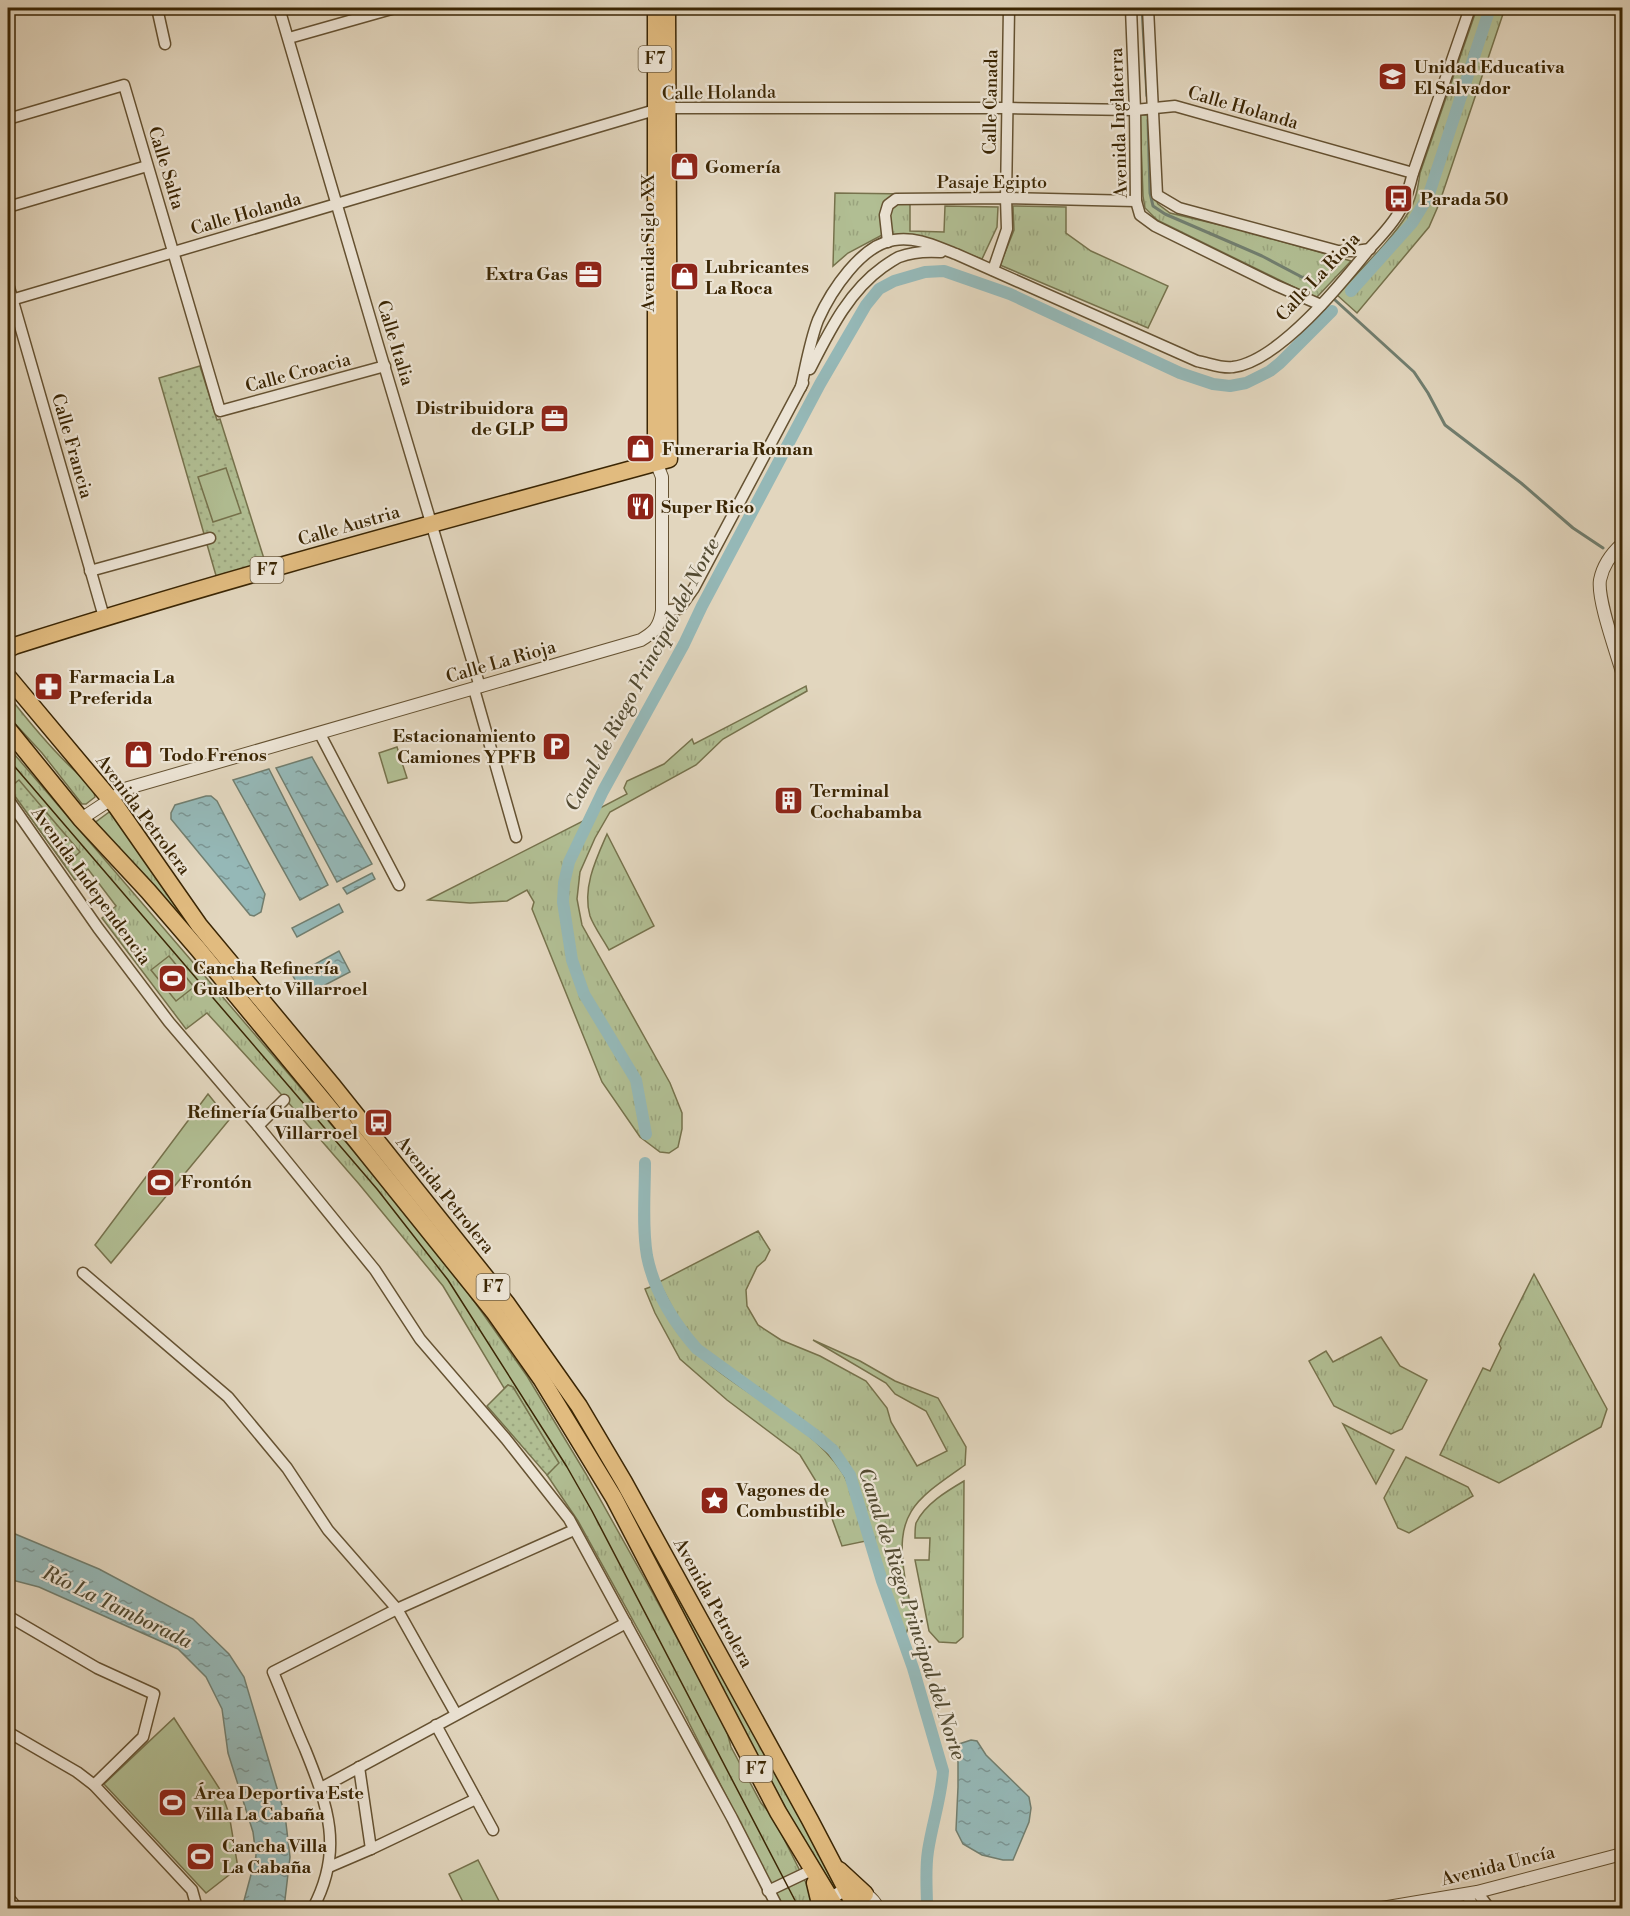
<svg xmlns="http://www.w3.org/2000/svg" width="1630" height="1916" viewBox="0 0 1630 1916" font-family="'Libre Bodoni',serif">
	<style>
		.grass { fill: url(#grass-tufts); stroke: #76724c; stroke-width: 1.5 }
		.park { fill: url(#park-dots); stroke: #76724c; stroke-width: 1.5 }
		.pitch { fill: #b1be93; stroke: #76724c; stroke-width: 1.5 }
		.water { fill: url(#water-ripples); stroke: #717e6f; stroke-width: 1.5 }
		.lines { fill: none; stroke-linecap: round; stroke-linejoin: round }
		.stream { stroke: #717e6f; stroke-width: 3 }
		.canal { stroke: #95b8b7; stroke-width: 12 }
		.minor-casing { stroke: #655232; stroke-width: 13 }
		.tertiary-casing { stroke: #655232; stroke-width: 14 }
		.trunk-casing { stroke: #3b2604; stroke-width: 19 }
		.minor { stroke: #ece4d5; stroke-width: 10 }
		.tertiary { stroke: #ece4d5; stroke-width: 12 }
		.trunk { stroke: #e1bb7f; stroke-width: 16 }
		.tram { stroke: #3b2604; stroke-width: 1.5 }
		.labels { text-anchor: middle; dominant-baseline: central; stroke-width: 4.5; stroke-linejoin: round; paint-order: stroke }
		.shield { fill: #ece4d5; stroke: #705f43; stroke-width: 1.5 }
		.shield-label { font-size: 16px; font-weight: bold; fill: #3b2604 }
		.poi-label { font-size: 18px; font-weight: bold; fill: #3b2604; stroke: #ece4d5; text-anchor: start }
		.street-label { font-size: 18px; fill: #3b2604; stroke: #ece4d5 }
		.water-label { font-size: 20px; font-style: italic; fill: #524a31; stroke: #ece4d5 }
	</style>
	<defs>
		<pattern id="grass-tufts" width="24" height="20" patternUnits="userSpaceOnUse" patternTransform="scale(1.5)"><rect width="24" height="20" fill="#b1be93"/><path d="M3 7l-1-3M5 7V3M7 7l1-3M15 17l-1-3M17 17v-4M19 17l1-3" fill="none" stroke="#99a37d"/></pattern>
		<pattern id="park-dots" width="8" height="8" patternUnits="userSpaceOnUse" patternTransform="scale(1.5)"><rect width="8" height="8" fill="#b1be93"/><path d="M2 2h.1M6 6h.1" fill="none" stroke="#99a37d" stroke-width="1.8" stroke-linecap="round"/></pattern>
		<pattern id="water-ripples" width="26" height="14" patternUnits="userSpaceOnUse" patternTransform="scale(1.5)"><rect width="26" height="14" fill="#95b8b7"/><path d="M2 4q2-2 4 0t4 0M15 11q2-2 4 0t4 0" fill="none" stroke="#7b9593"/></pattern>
	</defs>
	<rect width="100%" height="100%" fill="#e2d6be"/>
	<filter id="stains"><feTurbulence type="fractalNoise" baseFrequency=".00333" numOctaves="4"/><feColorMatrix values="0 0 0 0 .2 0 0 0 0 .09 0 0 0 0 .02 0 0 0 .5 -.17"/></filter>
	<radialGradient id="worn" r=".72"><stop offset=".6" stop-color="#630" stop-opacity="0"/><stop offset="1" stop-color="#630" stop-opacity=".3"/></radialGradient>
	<g class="grass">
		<path d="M1477,8H1505L1439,204L1429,227L1357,313L1337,295C1359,271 1392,240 1408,213C1416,201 1418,187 1420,173Z"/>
		<path d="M1140,115H1151L1154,195L1158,204L1170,213L1237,229L1351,261L1316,298L1157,220L1145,208L1143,196Z"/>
		<path d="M835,193L910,194V231L944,232L945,206L998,207L997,227L982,259L920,236L882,235L848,253L833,266Z"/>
		<path d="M1013,206L1066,207V233L1091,251L1168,286L1148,328L1000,265L1014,230Z"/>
		<path d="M806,686L807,691L723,739L696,765L610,812L595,838L580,872L577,899L582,925L670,1083L682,1113V1129L678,1147L669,1153L660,1152L640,1137L602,1082L532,909L534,902L527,890L507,901L470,903L428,900L595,815L598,809L627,794L624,788L627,781L664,764L692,739L694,744Z"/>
		<path d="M8,695C29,722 50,748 76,772C83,779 94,787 95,797L86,804H82L42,753L8,716Z"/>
		<path d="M8,754L15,755L293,1079L372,1173L457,1277L527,1376L586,1474L652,1592L726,1728L731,1747L761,1803L773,1817L815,1901L816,1908H783L681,1707L578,1521L547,1475L558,1463L513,1387L508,1385L504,1388L443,1286L359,1184L280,1093L207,1013L186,1029L102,918L116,906L88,869L75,880L8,786Z"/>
		<path d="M112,810L501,1304L605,1459L837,1886L834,1888L796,1827L577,1423L93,824Z"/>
		<path d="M607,834L654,926L609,950C603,939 594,927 590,916C582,888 596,859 607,834Z"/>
		<path d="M758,1231L770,1250L765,1260L757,1267L746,1290L747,1306L758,1325L781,1340L820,1356L866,1381L887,1408L891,1422L917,1466L947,1451L926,1411L895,1394L886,1383L813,1340L860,1361L895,1381L938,1398L966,1447L965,1465C915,1500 894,1512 905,1578C907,1590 911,1603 911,1615C911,1622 907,1630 905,1637L872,1540L852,1471L839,1452L815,1431L701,1347L683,1328L659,1282Z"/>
		<path d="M1534,1274L1607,1409L1601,1427L1499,1483L1440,1455L1483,1368L1490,1371L1501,1348L1499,1344Z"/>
		<path d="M653,1286C662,1304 670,1326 685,1341C731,1392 803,1415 842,1472C851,1485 861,1524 866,1541L842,1546L822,1491L800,1455L727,1400L680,1359L655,1313L645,1289Z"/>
		<path d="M1381,1337L1400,1366L1427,1380L1402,1429L1391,1434L1334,1406L1309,1361L1326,1351L1333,1362Z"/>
		<path d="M1343,1424L1394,1450L1376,1484Z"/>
		<path d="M1406,1457L1468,1487L1473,1496L1409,1533L1398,1528L1384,1498Z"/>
		<path d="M964,1481L963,1637L956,1643L939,1642L929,1631L915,1560H929L930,1538H915C915,1533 915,1527 916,1523C925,1504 947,1491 964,1481Z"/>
	</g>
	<g class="park">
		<path d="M200,366L217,420L220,419L266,565L217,579L159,378Z"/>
		<path d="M19,780L80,852L65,865L9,788Z"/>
		<path d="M508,1385L513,1387L559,1463L547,1475L487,1406Z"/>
	</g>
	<g class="pitch">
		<path d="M226,468L241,513L213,522L198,477Z"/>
		<path d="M397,747L407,778L388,783L379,753Z"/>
		<path d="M169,956L194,987L176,1001L151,970Z"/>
		<path d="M208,1094L229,1120L111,1263L95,1245Z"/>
		<path d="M174,1718L221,1791L229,1814L238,1868L206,1893L104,1784Z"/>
		<path d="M478,1860L500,1903L489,1908H466L449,1874Z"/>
	</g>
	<g class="water">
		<path d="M312,757L372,864L337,882L276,768Z"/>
		<path d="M269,769L328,885L300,900L233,780Z"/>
		<path d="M206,796H211L217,801L265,894L261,912L254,916L250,915L171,819V813L175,805Z"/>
		<path d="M372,873L375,879L347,894L343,888Z"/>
		<path d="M339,904L343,912L297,937L292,928Z"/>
		<path d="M339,951L350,972L304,996L293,976Z"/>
		<path d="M8,1531L99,1569L193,1619L229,1654L244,1677L285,1815L290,1857L284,1908H242L256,1856L253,1832L228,1753L222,1709L206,1677L178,1649L39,1587L8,1579Z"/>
		<path d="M971,1740L977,1741L986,1755L1029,1797L1031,1808L1029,1822L1013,1860H1003L982,1855L963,1844L956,1830L958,1787V1760L955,1748L959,1744Z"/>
	</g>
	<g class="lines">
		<g class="stream">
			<path d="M1142,8L1147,96"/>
			<path d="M1148,120L1150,193L1153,206L1165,214L1262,256L1315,284"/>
			<path d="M1335,300L1414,372L1428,393L1445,425L1521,483L1573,528L1603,548"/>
		</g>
		<g class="canal">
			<path d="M1351,291L1412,223L1428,197L1490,8"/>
			<path d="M646,1134L636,1080L584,994L572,960L563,902L564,883L569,862L603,791L684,644L702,606L820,384L866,305L879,289L894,281L925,272L944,271L1010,294L1180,373L1213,384L1230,386L1246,383L1270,371L1280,363L1332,311"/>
			<path d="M645,1163C645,1193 642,1227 647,1256C654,1291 674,1323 697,1349L814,1434L833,1450L850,1475L882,1581L913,1668L943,1771C941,1799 932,1824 928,1851C925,1870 927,1889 927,1908"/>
		</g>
		<defs>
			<g id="minor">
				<path d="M157,8L165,44"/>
				<path d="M279,8L378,345L480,687"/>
				<path d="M1131,8L1135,110L1136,201L1140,215L1155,226L1275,285L1321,305"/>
				<path d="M1148,8L1157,195L1179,208L1338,251H1356L1370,249"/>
				<path d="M289,38L395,8"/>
				<path d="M8,119L124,85L220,411L385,366"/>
				<path d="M8,207L147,166"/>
				<path d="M888,242L885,215L888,205L896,199L1006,198L1136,201"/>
				<path d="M993,270L1007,229L1006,198L1009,8"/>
				<path d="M8,284L104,617"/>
				<path d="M8,301L655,110L668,108H1007L1135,110L1175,106L1413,173"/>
				<path d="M810,369C829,332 848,292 883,267C888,264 894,259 899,257C912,252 927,251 941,252"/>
				<path d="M801,387C806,365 810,341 818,320C831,291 861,245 894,240C916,236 937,247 956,254L1197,361C1208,363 1223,369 1233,367C1279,361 1342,283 1370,248C1380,237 1392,225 1399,212C1407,200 1409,187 1413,173L1470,8"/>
				<path d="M90,571L210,538"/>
				<path d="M662,611L679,609L694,588L803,383"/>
				<path d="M474,689L516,837"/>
				<path d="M320,734L399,885"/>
				<path d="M8,799L98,928L169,1022L258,1126L375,1270L420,1339L506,1439L569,1519L732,1818L778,1908"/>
				<path d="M258,1126L284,1100"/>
				<path d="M83,1273L228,1397L287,1468L328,1530L397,1609L456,1714"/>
				<path d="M8,1616L97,1668L154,1694L143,1737L94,1785"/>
				<path d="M436,1725L493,1830"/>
				<path d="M8,1732L77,1772L94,1785L192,1890L197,1908"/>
				<path d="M359,1767L371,1849"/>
				<path d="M321,1788L626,1623"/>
				<path d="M329,1867L371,1849L476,1799"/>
				<path d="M768,1891L812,1870"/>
				<path d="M1477,1892L1489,1908"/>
				<path d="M1466,1894L1475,1908"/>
				<path d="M8,1897L17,1908"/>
				<path d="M313,1908C344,1850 328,1806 305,1749C294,1724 284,1698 273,1672L397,1609L574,1530"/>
			</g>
			<g id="tertiary">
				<path d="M1622,544C1612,553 1603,565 1600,580C1597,599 1616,651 1622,672"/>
				<path d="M1622,581V605"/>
				<path d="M81,819L128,788L641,640C654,632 659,628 662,611V477L656,462"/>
				<path d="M826,1905C840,1884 867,1886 878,1908"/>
				<path d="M1382,1908L1477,1892L1622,1854"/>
			</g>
			<g id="trunk">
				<path d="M656,8V462"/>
				<path d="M8,649L14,646C230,577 450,519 669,459L667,8"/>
				<path d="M8,677L116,806L199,925L333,1086L507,1304L579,1406L624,1482L810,1820L856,1908"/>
				<path d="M8,729L81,819L148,891L198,949L355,1139L494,1312L542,1380L614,1498L778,1812L836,1908"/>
				<path d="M839,1870L865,1894"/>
				<path d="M815,1883L821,1908"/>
			</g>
		</defs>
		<use href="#minor" class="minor-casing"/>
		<use href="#tertiary" class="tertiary-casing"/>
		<use href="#trunk" class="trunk-casing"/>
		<use href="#minor" class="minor"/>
		<use href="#tertiary" class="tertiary"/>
		<use href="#trunk" class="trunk"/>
		<path class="tram" d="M9,760L377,1189L448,1280L567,1467L592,1511L799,1908"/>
	</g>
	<defs>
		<symbol id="school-square" viewBox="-11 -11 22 22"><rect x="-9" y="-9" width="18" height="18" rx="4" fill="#8f2418" stroke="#ece4d5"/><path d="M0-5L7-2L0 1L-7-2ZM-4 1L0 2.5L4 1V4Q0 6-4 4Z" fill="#fff"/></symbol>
		<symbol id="shop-square" viewBox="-11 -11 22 22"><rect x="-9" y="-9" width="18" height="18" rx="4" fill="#8f2418" stroke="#ece4d5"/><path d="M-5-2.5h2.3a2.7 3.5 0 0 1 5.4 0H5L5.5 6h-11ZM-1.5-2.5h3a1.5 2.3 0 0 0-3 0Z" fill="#fff"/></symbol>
		<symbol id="bus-square" viewBox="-11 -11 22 22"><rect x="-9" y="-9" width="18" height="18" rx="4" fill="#8f2418" stroke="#ece4d5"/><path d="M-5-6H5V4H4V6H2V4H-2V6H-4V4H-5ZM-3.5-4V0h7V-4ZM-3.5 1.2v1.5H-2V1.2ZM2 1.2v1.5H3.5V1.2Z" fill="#fff"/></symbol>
		<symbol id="office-square" viewBox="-11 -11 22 22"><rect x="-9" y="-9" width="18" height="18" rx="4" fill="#8f2418" stroke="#ece4d5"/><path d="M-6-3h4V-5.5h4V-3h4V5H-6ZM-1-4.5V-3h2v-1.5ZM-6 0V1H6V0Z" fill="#fff"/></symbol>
		<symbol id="restaurant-square" viewBox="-11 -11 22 22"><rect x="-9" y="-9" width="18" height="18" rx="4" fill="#8f2418" stroke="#ece4d5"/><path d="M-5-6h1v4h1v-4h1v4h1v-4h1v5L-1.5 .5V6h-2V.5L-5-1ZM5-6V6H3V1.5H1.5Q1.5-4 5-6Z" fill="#fff"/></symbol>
		<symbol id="pharmacy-square" viewBox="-11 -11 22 22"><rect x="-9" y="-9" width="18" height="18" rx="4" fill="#8f2418" stroke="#ece4d5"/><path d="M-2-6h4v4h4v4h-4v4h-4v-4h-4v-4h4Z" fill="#fff"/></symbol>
		<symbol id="parking-square" viewBox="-11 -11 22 22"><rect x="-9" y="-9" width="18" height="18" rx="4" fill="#8f2418" stroke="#ece4d5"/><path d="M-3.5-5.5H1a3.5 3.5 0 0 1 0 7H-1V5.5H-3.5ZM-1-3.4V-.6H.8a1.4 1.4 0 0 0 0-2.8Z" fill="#fff"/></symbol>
		<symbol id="building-square" viewBox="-11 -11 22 22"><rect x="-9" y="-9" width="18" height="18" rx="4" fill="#8f2418" stroke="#ece4d5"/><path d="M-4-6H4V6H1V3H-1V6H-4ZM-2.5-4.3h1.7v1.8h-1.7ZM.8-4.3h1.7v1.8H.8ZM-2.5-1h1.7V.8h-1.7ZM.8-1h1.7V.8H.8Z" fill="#fff"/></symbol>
		<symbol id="stadium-square" viewBox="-11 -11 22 22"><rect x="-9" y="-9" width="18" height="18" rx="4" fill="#8f2418" stroke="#ece4d5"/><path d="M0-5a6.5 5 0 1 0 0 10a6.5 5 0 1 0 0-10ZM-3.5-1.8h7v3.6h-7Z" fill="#fff"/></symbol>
		<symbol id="sight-square" viewBox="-11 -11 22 22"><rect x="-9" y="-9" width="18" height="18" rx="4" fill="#8f2418" stroke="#ece4d5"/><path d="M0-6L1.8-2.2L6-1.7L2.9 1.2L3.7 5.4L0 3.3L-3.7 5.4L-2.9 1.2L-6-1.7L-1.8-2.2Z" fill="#fff"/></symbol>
	</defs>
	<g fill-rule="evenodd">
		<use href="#school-square" x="1376" y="60" width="33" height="33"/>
		<use href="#shop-square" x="668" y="150" width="33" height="33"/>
		<use href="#bus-square" x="1382" y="182" width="33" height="33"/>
		<use href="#office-square" x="572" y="258" width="33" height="33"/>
		<use href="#shop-square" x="668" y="260" width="33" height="33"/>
		<use href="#office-square" x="538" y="402" width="33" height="33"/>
		<use href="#shop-square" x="624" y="432" width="33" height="33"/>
		<use href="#restaurant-square" x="624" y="490" width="33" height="33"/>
		<use href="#pharmacy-square" x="32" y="670" width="33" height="33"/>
		<use href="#parking-square" x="540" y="730" width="33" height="33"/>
		<use href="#shop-square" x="122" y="738" width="33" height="33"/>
		<use href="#building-square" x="772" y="784" width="33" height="33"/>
		<use href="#stadium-square" x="156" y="962" width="33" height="33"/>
		<use href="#bus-square" x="362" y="1106" width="33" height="33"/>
		<use href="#stadium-square" x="144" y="1166" width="33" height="33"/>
		<use href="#sight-square" x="698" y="1484" width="33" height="33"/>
		<use href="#stadium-square" x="156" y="1786" width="33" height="33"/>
		<use href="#stadium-square" x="184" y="1840" width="33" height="33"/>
	</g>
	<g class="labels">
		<g class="shield">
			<rect x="638.5" y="46" width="33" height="26" rx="4.5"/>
			<rect x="250.5" y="557" width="33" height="26" rx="4.5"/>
			<rect x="476.5" y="1274" width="33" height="26" rx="4.5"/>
			<rect x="739.5" y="1756" width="33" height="26" rx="4.5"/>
		</g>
		<g class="shield-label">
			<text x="655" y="59">F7</text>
			<text x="267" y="570">F7</text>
			<text x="493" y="1287">F7</text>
			<text x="756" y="1769">F7</text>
		</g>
		<g class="poi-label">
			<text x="1414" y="67">Unidad Educativa<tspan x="1414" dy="21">El Salvador</tspan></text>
			<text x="705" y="167">Gomería</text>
			<text x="1420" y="199">Parada 50</text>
			<text x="705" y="267">Lubricantes<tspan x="705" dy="21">La Roca</tspan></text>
			<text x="568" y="274" text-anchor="end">Extra Gas</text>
			<text x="534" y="408" text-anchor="end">Distribuidora<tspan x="534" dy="21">de GLP</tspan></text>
			<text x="662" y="449">Funeraria Roman</text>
			<text x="661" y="507">Super Rico</text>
			<text x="69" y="677">Farmacia La<tspan x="69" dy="21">Preferida</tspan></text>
			<text x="536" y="736" text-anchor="end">Estacionamiento<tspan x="536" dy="21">Camiones YPFB</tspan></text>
			<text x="160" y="755">Todo Frenos</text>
			<text x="810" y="791">Terminal<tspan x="810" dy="21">Cochabamba</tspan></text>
			<text x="193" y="968">Cancha Refinería<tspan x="193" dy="21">Gualberto Villarroel</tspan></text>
			<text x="358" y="1112" text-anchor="end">Refinería Gualberto<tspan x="358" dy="21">Villarroel</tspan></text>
			<text x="181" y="1182">Frontón</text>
			<text x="736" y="1490">Vagones de<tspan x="736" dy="21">Combustible</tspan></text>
			<text x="194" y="1793">Área Deportiva Este<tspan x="194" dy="21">Villa La Cabaña</tspan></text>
			<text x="222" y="1846">Cancha Villa<tspan x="222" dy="21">La Cabaña</tspan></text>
		</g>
		<g class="street-label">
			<text transform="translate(719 93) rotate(-1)">Calle Holanda</text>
			<text transform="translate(991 102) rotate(-89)">Calle Canada</text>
			<text transform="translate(1243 108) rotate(16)">Calle Holanda</text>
			<text transform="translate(1119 123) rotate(-92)">Avenida Inglaterra</text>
			<text transform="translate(166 168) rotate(73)">Calle Salta</text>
			<text x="992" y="182">Pasaje Egipto</text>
			<text transform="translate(246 214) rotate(-16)">Calle Holanda</text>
			<text transform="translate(648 243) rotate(-90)">Avenida Siglo XX</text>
			<text transform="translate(1318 277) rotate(-47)">Calle La Rioja</text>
			<text transform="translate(395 343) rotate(73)">Calle Italia</text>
			<text transform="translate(298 373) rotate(-15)">Calle Croacia</text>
			<text transform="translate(72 446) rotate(74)">Calle Francia</text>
			<text transform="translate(349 526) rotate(-16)">Calle Austria</text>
			<text transform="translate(501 662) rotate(-16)">Calle La Rioja</text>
			<text transform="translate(143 815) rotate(53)">Avenida Petrolera</text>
			<text transform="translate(91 886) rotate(54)">Avenida Independencia</text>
			<text transform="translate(445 1195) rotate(51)">Avenida Petrolera</text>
			<text transform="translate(713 1603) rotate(61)">Avenida Petrolera</text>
			<text transform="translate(1498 1866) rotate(-14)">Avenida Uncía</text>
		</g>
		<g class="water-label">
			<text transform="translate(643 675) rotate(-62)">Canal de Riego Principal del Norte</text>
			<text transform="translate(117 1608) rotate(26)">Río La Tamborada</text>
			<text transform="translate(911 1614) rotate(72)">Canal de Riego Principal del Norte</text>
		</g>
	</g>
	<rect width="1630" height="1916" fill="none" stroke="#e2d6be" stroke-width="30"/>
	<rect x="9" y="9" width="1612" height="1898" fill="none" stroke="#3b2604" stroke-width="3"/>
	<rect x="15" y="15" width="1600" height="1886" fill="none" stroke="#3b2604" stroke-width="1.5"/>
	<rect width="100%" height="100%" filter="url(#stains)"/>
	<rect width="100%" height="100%" fill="url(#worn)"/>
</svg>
